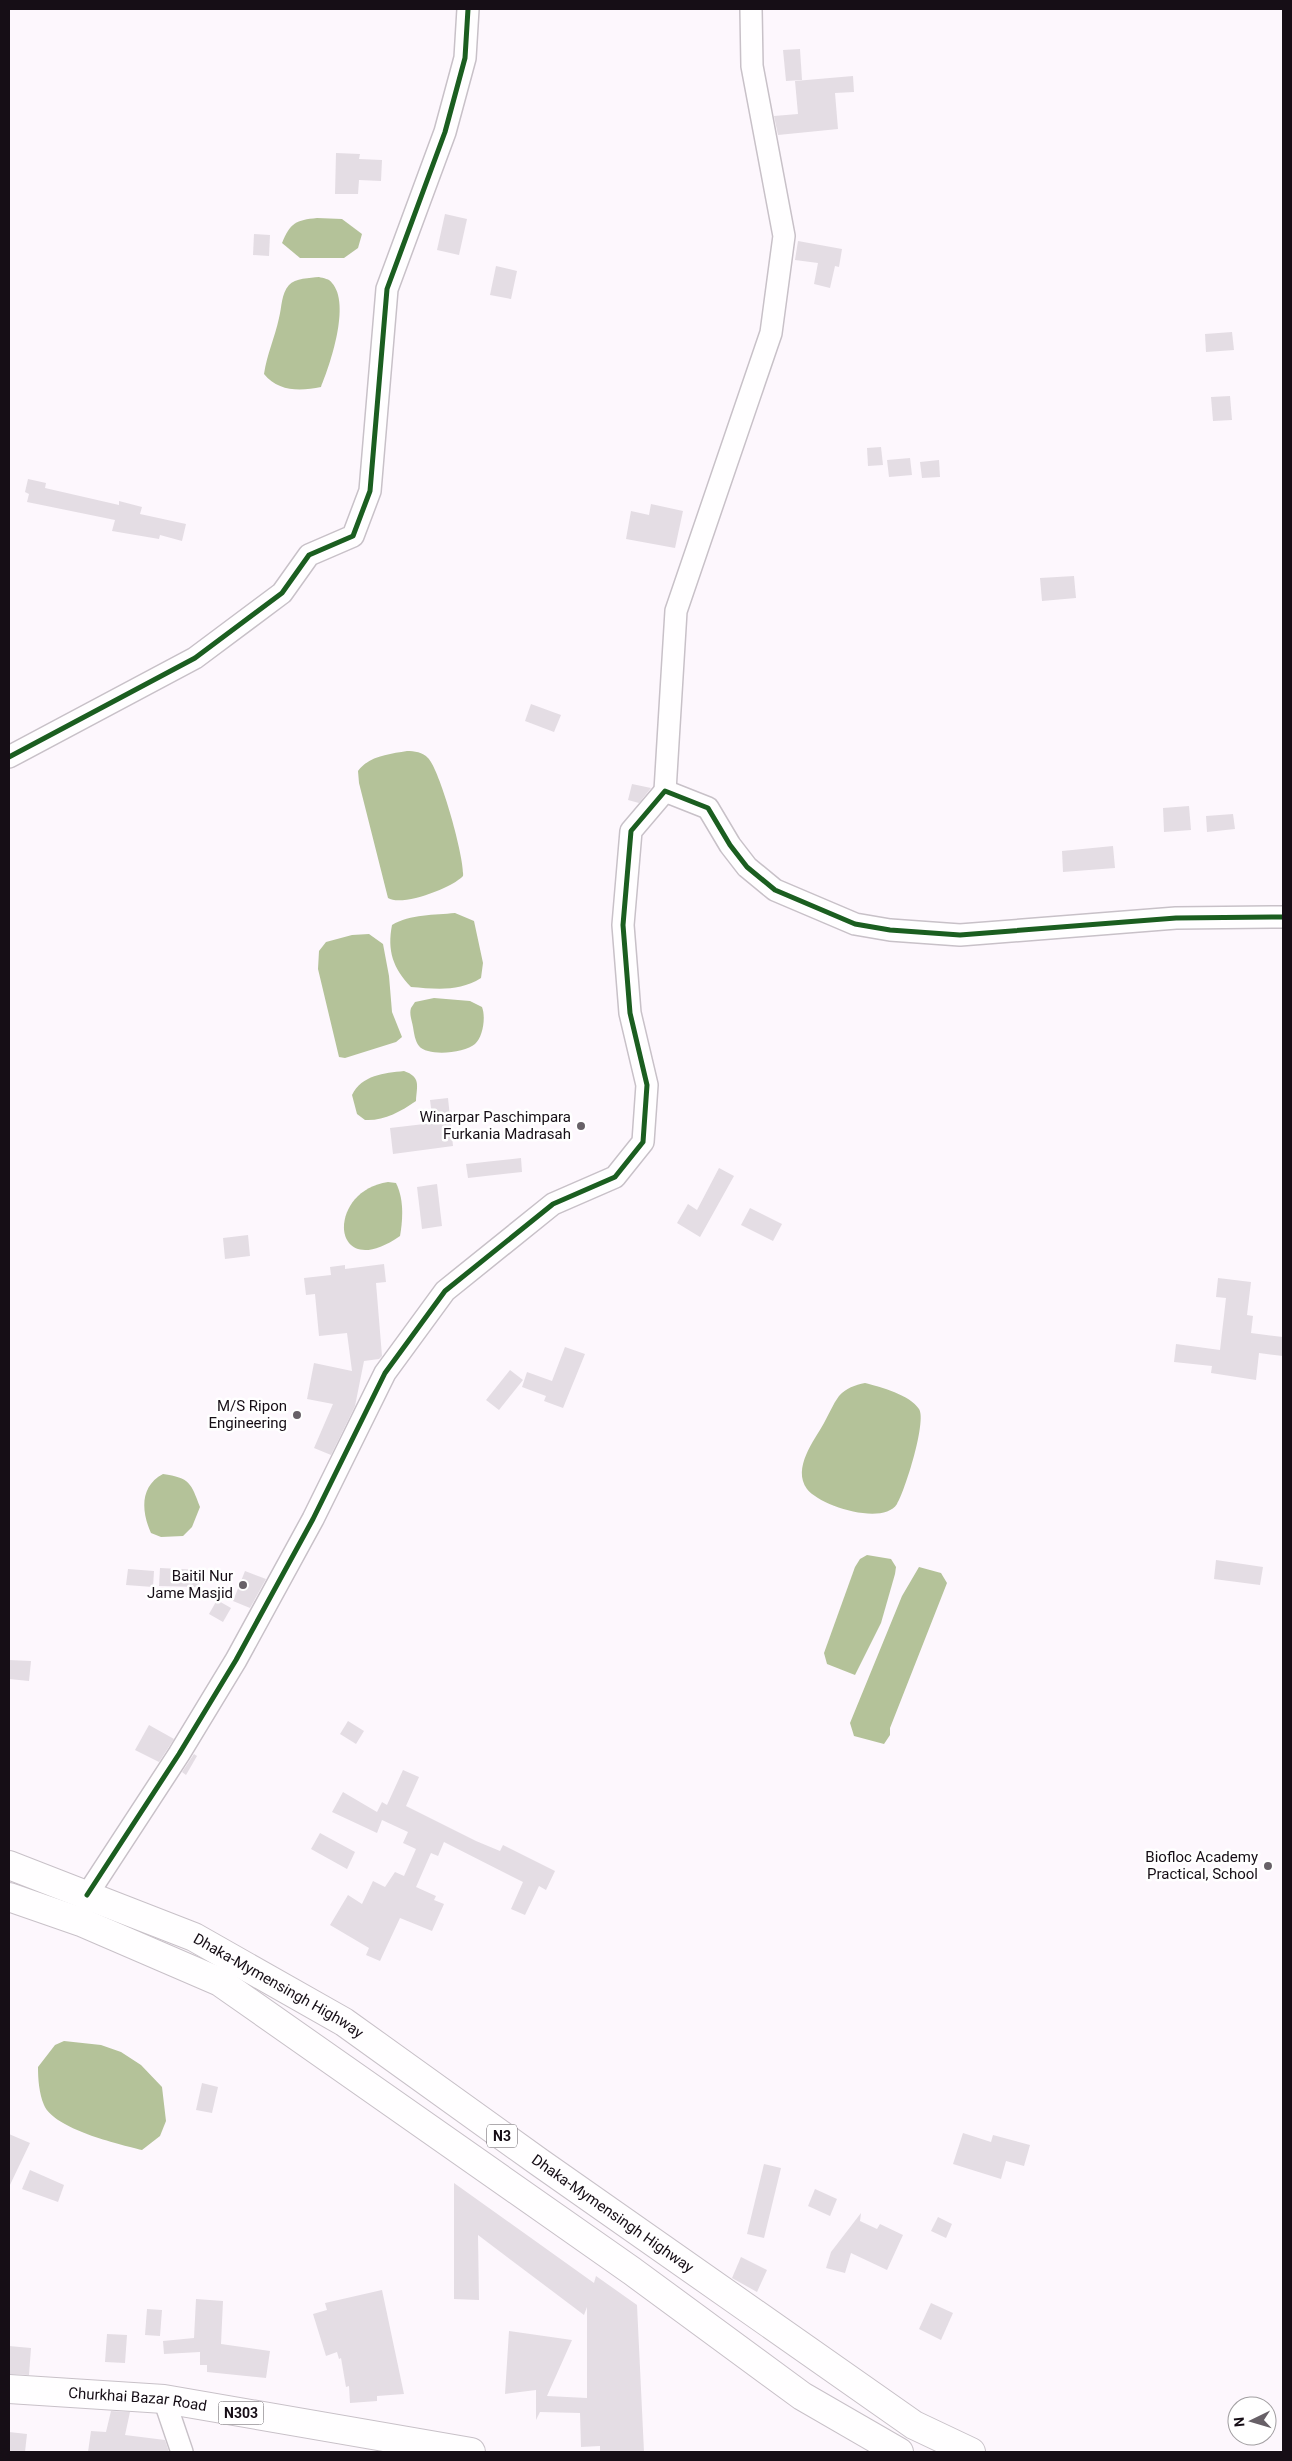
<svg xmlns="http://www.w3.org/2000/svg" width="1292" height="2461" viewBox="0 0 1292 2461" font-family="Roboto,sans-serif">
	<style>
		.water { fill: #b4c299 }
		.building { fill: #e4dde4 }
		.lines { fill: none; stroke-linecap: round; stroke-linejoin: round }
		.street-casing { stroke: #c8c1c8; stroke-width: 24 }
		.highway-casing { stroke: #c8c1c8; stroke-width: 30 }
		.street { stroke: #fffeff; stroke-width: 21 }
		.highway { stroke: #fffeff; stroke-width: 28 }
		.cycleway-casing { stroke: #fff; stroke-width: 8 }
		.cycleway { stroke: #1b5e20; stroke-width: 5 }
		.poi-dot { fill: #676067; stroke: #fff; stroke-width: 2 }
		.labels { text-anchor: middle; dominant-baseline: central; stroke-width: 5; stroke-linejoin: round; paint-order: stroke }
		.shield { fill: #fff; stroke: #5c565c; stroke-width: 1 }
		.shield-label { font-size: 14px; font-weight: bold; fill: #160e16 }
		.poi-label { font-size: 15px; fill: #160e16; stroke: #fff; text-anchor: end }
		.street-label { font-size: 15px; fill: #160e16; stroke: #fff }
	</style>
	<rect width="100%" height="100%" fill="#fdf7fd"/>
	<g class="water">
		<path d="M317,218L342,219L362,234L358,248L344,258H300L282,243C290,223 296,220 317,218Z"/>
		<path d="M319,277C323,278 330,279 332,283C351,304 330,365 321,387C301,391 278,392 264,374C267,354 275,337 279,318C282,307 281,294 289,285C295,278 310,278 319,277Z"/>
		<path d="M407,751C414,751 423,752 428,758C440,770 465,859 463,876C452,888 402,907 388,898L359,783L358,771C369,756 389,754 407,751Z"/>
		<path d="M455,913L474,921L483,963L481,978C459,992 436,989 411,987C393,968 387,951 392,925C410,914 435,915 455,913Z"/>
		<path d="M369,934L383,944L389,976L392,1012L402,1037L396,1042L345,1058L339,1057L318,969L319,951L326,942L352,935Z"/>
		<path d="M434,998L470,1001L482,1007C486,1017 483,1037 475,1044C465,1053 428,1057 419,1046C415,1041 414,1033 413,1027C412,1021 409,1014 411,1008L415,1002Z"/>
		<path d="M404,1071C421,1077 417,1085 416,1101C400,1112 384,1121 365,1120L357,1114L352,1095C362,1075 384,1073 404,1071Z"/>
		<path d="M388,1182L396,1183C404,1199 403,1219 400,1236C330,1285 325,1191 388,1182Z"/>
		<path d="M865,1383C881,1387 910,1395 919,1409C927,1421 905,1491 897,1504C883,1526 820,1506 807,1489C792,1468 814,1441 824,1423C829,1414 833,1404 839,1396C846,1388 855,1385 865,1383Z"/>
		<path d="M163,1474C190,1478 191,1483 200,1507L192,1527L183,1536L161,1537L151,1533C141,1511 140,1486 163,1474Z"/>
		<path d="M867,1555L891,1559L896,1567L895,1574L881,1623L855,1675L827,1664L824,1653L855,1567L860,1559Z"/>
		<path d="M919,1567L941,1573L947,1583L890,1728V1735L884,1744L854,1736L850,1723L902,1596Z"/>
		<path d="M64,2041L101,2045L121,2052L141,2065L162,2087L166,2121L160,2136L142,2150C118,2144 54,2129 44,2105C39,2093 38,2079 38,2067L55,2045Z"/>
	</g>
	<g class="building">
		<path d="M800,49L802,80L786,81L783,50Z"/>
		<path d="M853,76L854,92L835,93L838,129L778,135L774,116L798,114L795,81Z"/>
		<path d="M336,153L360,154L359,159L382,160L381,181L359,180L358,194H335Z"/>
		<path d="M445,214L467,219L459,255L437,250Z"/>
		<path d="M254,234L270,235L269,256L253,255Z"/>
		<path d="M798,241L842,249L839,267L835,266L830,288L814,284L818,263L795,260Z"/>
		<path d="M496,266L517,271L511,299L490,295Z"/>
		<path d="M1232,332L1234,350L1206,352L1205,334Z"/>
		<path d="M1230,396L1232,420L1213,421L1211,397Z"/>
		<path d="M881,447L883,465L868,466L867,448Z"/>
		<path d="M910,458L912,475L889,477L887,460Z"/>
		<path d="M939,460L940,477L922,478L920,462Z"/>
		<path d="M28,479L46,483L45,488L119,505V501L142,507L140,514L186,524L182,541L160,535L159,539L112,531L115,520L27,502L29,494L25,492Z"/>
		<path d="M651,504L683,511L675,548L626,539L631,511L649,515Z"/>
		<path d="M1074,576L1076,598L1042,601L1040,578Z"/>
		<path d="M531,704L561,715L554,732L525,721Z"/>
		<path d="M632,784L651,788L639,803L628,800Z"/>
		<path d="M1189,806L1191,830L1164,832L1163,808Z"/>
		<path d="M1233,814L1235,829L1207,832L1206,816Z"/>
		<path d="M1113,846L1115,868L1063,872L1062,851Z"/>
		<path d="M448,1098L453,1146L393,1154L390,1128L433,1123L430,1100Z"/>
		<path d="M521,1158L522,1172L468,1178L466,1164Z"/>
		<path d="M719,1168L734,1176L700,1237L677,1223L688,1204L697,1210Z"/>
		<path d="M437,1184L442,1226L422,1229L417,1187Z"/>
		<path d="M750,1208L782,1224L773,1241L741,1225Z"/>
		<path d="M248,1235L250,1256L225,1259L223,1238Z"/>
		<path d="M384,1264L386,1282L376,1283L382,1356L379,1359L364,1361L355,1406L331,1455L314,1448L333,1404L307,1399L314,1363L352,1371L347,1333L319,1336L315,1294L306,1295L304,1278L331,1275L330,1267L345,1265V1269Z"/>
		<path d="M1218,1278L1251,1282L1247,1315L1253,1316L1251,1333L1283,1337V1356L1259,1353L1256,1380L1211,1373L1212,1366L1174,1362L1176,1344L1220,1350L1226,1298L1216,1297Z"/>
		<path d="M565,1347L585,1354L563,1408L544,1401L546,1396L522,1387L527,1372L552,1381Z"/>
		<path d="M510,1370L523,1380L499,1410L486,1400Z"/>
		<path d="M1216,1560L1263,1567L1260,1585L1214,1579Z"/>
		<path d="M160,1568L201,1570L199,1587L159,1586Z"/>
		<path d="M128,1569L154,1571L153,1587L126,1585Z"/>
		<path d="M245,1571L266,1579L250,1608L233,1601Z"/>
		<path d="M217,1600L231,1608L223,1622L209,1614Z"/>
		<path d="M9,1660L31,1661L29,1681L9,1679Z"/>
		<path d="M348,1721L364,1731L356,1744L340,1734Z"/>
		<path d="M149,1725L174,1739L159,1762L135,1750Z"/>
		<path d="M194,1754L197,1756L186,1775L182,1772Z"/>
		<path d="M403,1770L419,1777L406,1806L476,1841L500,1851L503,1845L555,1871L546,1890L539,1886L525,1915L511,1909L523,1882L444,1842L438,1856L431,1853L416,1887L436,1896L434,1900L444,1904L432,1931L400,1918L380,1961L366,1955L369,1948L330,1925L348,1895L362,1904L373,1881L385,1887L395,1872L404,1876L416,1849L403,1843L408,1832L382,1820L377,1833L332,1812L343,1792L377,1812L382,1802L387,1805Z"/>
		<path d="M320,1833L355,1852L347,1869L311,1849Z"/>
		<path d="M202,2083L218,2087L212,2113L196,2110Z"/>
		<path d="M963,2133L991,2142L993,2135L1030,2145L1024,2166L1006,2161L1001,2179L953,2164Z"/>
		<path d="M9,2134L30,2143L9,2187Z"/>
		<path d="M764,2164L781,2168L764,2238L747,2234Z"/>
		<path d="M30,2170L64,2185L58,2202L22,2189Z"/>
		<path d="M454,2183L594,2283L596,2276L637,2305L644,2452H600V2446L581,2447L580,2413L540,2412L536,2420V2390L505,2394L509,2331L572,2340L547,2396L587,2398V2307L584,2315L478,2235L479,2300L454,2299Z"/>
		<path d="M815,2189L837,2199L830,2216L808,2206Z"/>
		<path d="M861,2213L860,2221L877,2229L880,2224L903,2235L887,2270L851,2253L845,2273L826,2268L831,2252Z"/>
		<path d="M938,2217L952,2224L946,2238L931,2231Z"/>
		<path d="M741,2257L767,2270L757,2292L732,2278Z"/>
		<path d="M382,2290L404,2394L377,2396V2401L350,2403L349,2386L346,2387L341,2358L339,2359L337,2352L326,2356L313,2314L327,2310L325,2303Z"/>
		<path d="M196,2299L223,2301L221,2344L270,2351L266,2378L207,2372V2365H200V2352L164,2354L163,2341L194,2338Z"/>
		<path d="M931,2303L953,2313L941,2340L919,2329Z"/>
		<path d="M147,2309L162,2310L160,2336L145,2335Z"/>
		<path d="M107,2334L127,2335L125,2363L105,2362Z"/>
		<path d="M9,2346L31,2348L29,2375L9,2374Z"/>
		<path d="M111,2411L130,2412L125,2435L165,2440L169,2452H88L91,2431L106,2432Z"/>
		<path d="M9,2432L27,2434L25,2452H9Z"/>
	</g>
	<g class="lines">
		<defs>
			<g id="street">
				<path d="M9,757L195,658L282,593L309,555L353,536L370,491L387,289L445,132L465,58L468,9"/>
				<path d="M665,791L676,611L771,333L784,236L752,66L751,9"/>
				<path d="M87,1895L179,1754L236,1660L313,1519L385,1373L445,1291L553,1204L615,1177L643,1142L647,1085L630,1013L623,925L631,831L665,791L708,808L730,845L747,867L775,890L855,924L890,930L960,935L1176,918L1283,917"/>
				<path d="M164,2399L182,2452"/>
			</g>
			<g id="highway">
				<path id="s1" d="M9,1865L194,1937L344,2022L539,2162L914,2425L971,2452"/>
				<path d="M9,1897L81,1922L220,1982L632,2271L802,2396L899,2452"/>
				<path id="s2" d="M9,2389L164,2399L471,2452"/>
			</g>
		</defs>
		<use href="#street" class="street-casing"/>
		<use href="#highway" class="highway-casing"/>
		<use href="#street" class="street"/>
		<use href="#highway" class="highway"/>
		<defs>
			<g id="cycleway">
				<path d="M9,757L195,658L282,593L309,555L353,536L370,491L387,289L445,132L465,58L468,9"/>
				<path d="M87,1895L179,1754L236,1660L313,1519L385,1373L445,1291L553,1204L615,1177L643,1142L647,1085L630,1013L623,925L631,831L665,791L708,808L730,845L747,867L775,890L855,924L890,930L960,935L1176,918L1283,917"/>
			</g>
		</defs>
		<use href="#cycleway" class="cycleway-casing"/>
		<use href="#cycleway" class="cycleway"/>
	</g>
	<g class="poi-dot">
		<circle cx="581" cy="1126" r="5"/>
		<circle cx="297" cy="1415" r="5"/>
		<circle cx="243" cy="1585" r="5"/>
		<circle cx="1268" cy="1866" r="5"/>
	</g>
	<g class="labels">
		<g class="shield">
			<rect x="487" y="2124.5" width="30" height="23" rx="4"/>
			<rect x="218.5" y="2401.5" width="45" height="23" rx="4"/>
		</g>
		<g class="shield-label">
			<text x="502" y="2136">N3</text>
			<text x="241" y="2413">N303</text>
		</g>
		<g class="poi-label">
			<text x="571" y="1117">Winarpar Paschimpara<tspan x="571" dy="17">Furkania Madrasah</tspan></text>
			<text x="287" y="1406">M/S Ripon<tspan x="287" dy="17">Engineering</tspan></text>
			<text x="233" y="1576">Baitil Nur<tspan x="233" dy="17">Jame Masjid</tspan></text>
			<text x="1258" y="1857">Biofloc Academy<tspan x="1258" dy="17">Practical, School</tspan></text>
		</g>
		<g class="street-label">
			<text stroke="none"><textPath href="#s1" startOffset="296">Dhaka-Mymensingh Highway</textPath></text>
			<text stroke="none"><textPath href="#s1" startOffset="701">Dhaka-Mymensingh Highway</textPath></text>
			<text stroke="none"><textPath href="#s2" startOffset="129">Churkhai Bazar Road</textPath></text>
		</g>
	</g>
	<rect width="1292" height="2461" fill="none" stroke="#160e16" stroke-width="20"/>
	<g transform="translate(1252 2421) rotate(265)"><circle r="24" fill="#ffffff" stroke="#a29fa2"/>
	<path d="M0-4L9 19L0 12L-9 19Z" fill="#676067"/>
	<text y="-8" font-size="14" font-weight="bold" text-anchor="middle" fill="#160e16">N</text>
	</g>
</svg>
